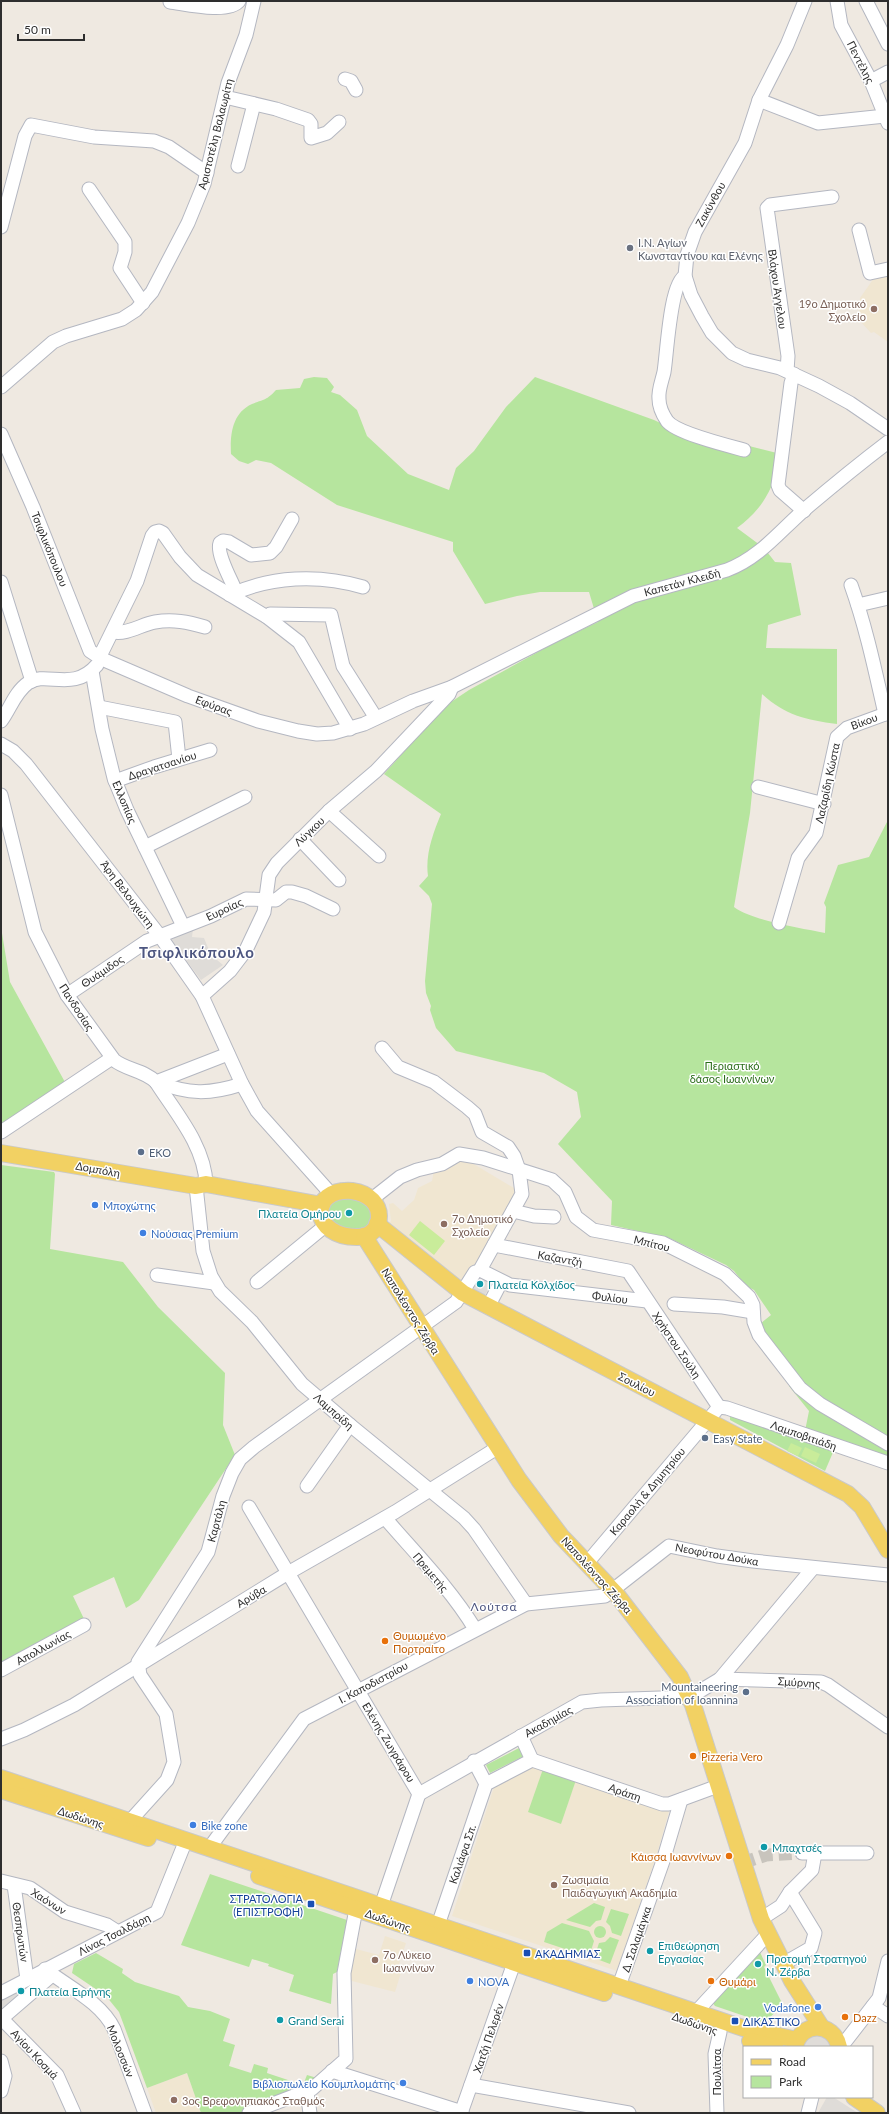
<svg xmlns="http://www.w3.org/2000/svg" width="889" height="2114" viewBox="0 0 889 2114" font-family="Lato,sans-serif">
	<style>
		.education { fill: #f0e6d1 }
		.green { fill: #b6e59e }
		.pitch { fill: #c9ec9a }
		.plaza { fill: #dfdcd8 }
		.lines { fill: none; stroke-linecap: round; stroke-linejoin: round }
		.minor-tunnel { stroke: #c8c4bd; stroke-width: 13; stroke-dasharray: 13 6; stroke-linecap: butt }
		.minor-casing { stroke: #b4b7c1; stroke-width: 15 }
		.major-casing { stroke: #c9c9c9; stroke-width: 18 }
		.minor { stroke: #fff; stroke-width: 13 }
		.major { stroke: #f2d163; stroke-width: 16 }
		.worship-dot { fill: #6b7280; stroke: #fff; stroke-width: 1.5 }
		.education-dot { fill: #8d6e63; stroke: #fff; stroke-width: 1.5 }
		.service-dot { fill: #5c6f8a; stroke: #fff; stroke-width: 1.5 }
		.shop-dot { fill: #3f7fe0; stroke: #fff; stroke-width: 1.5 }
		.culture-dot { fill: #0f9aa8; stroke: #fff; stroke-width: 1.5 }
		.food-dot { fill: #e8710a; stroke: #fff; stroke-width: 1.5 }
		.transit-dot { fill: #1a4fb4; stroke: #fff; stroke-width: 1.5 }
		.labels { text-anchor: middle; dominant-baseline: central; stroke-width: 3; stroke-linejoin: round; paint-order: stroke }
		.street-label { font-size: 11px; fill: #2e2e2e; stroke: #fff }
		.worship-label { font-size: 11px; fill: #5b616d; stroke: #fff; text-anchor: start }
		.education-label { font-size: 11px; fill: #785e54; stroke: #fff; text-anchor: start }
		.park-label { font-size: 11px; fill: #2c6e1b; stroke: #fff }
		.service-label { font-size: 11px; fill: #4e5e75; stroke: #fff; text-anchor: start }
		.shop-label { font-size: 11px; fill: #366cbe; stroke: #fff; text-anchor: start }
		.culture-label { font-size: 11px; fill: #0d838f; stroke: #fff; text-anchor: start }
		.food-label { font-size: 11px; fill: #c56008; stroke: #fff; text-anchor: start }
		.transit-label { font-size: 11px; fill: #164399; stroke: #fff; text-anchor: start }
		.neighbourhood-label { font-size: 12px; letter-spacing: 1px; fill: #4d5680; stroke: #fff }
		.district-label { font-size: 15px; font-weight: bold; letter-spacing: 1px; fill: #4d5680; stroke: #fff }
	</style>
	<rect width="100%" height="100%" fill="#efe9e1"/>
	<g class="education">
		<path d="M888,271V342L874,332L871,333L859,320L860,298L874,278Z"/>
		<path d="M462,1157L519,1191L461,1287L386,1226L391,1221L389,1204L393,1203L402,1211L414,1200L418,1188L432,1181L434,1170Z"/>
		<path d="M530,1765L669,1811L657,1854L617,1971L452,1916L495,1784Z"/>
		<path d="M385,1936L406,1943L399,1964L403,1966L395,1992L348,1980L352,1948L379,1955Z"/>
		<path d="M187,2073L201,2113H156L147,2088Z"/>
	</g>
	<g class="green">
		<path d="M314,377L327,378L334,387L331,392L340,395L357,410L367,436L408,474L449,490L456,468L474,451L506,407L535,377L654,420L669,427L745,453L749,446L781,454C775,486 764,508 737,528L764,548L775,562L791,563L801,615L768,625L766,648L837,649V724C806,720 785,715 762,694L750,813L734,907C753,921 801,928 825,933L826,907L824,903L838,865L869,857L888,820V1459L805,1431L809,1411L789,1386L793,1377L760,1324L771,1315L754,1290L746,1286L734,1271L726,1265L669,1238L611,1225L612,1201L558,1144L581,1117L577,1092L544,1073L456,1051L436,1028L430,1010L431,1006L426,993L425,981L432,904L429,896L419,886L428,876C425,855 433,833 441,814L384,774L436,716L451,702L469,690L556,642L598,622L589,592H540L517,596L485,604L453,551V542L337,505L271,463L256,460L248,464L239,461L231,454C230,435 232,413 252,404C264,399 266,401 276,390L300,388L304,379Z"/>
		<path d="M1,927L10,982L66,1084L1,1125Z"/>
		<path d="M1,1165L54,1172L55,1174L50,1249L123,1262L158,1307L225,1373L223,1425L235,1455L139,1600L126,1608L114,1577L73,1596L85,1621L1,1664Z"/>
		<path d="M351,1195L370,1207C372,1218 371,1223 362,1230L338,1227L327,1214L331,1202Z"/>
		<path d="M730,1415L834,1450L825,1471L730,1420Z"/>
		<path d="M519,1748L524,1756L490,1773L486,1765Z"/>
		<path d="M543,1769L576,1780L561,1824L528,1812Z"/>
		<path d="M210,1874L347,1920L337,1972L333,1974L331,2004L289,1991L294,1975L268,1966L269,1964L252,1959L249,1967L181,1945Z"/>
		<path d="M594,1903L605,1907L601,1920L596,1921L590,1927L566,1920Z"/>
		<path d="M611,1909L629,1914L621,1936L612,1933L610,1926L606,1922Z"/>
		<path d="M562,1923L589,1931L594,1941L589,1957L544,1942L547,1932Z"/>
		<circle cx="600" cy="1932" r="6"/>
		<path d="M610,1937L619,1940L610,1964L594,1958L599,1943L605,1942Z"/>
		<path d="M759,1950L766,1965L764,1967L783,2005L767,2020L762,2022L715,2006L712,2002Z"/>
		<path d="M96,1953L123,1969L122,1973L135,1982L179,1996L188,2007L210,2011L230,2019L223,2041L235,2045L229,2066L251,2073L254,2064L268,2068L267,2073L303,2085L307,2075L317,2078C299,2094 262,2107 238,2113C227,2114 212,2113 201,2113L187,2073L147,2088L119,2012L106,1996L72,1973L74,1964Z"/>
	</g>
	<g class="pitch">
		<path d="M420,1221L445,1241L434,1255L409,1235Z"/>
		<path d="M791,1443L802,1448L798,1456L787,1451Z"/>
		<path d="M805,1447L820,1454L816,1463L801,1456Z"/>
	</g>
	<g class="plaza">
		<path d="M189,929H193L192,937L204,938L211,955L223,965L201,980L171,940Z"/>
		<path d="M476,1273L492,1282L485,1295L469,1286Z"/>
		<path d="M34,1982L1,2012V1997Z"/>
		<path d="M821,2032L834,2047H800L802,2041Z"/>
		<path d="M827,2097H833L858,2113H818Z"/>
	</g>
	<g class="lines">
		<path class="minor-tunnel" d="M742,1863L766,1855L802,1853"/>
		<defs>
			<g id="minor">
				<path d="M805,1L787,45L759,100L745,143L695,232L687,255L685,276L691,295L702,316L712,333L732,353L747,360L780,368L819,386L850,403L888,429"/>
				<path d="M837,1L841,25L871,81L888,123"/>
				<path d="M866,1L888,44"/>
				<path d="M170,2C186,4 228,14 239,1"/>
				<path d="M345,79L351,81L356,90"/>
				<path d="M871,81L888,72"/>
				<path d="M225,97L276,109L308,120L311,124V138L327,133L339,122"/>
				<path d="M759,100L818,123L885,116"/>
				<path d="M238,166L254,104"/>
				<path d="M89,189L125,242V252L120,268L143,303"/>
				<path d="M1,227L25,136L31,125L94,137L154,141L169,147L207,173"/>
				<path d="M859,230L870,273L888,269"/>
				<path d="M685,276C670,283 667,354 664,372C662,381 658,390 659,399C659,407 663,415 667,421C676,433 729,446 744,450"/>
				<path d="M787,371L788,356L767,208L770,205L832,197"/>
				<path d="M794,374L791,383L778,485L780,490L804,511"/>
				<path d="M1,387L53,342L66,336L122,319L136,310L152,292L188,223L204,184L228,83L246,35L254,1"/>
				<path d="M1,434L33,507L90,651L102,659L188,696L258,721L298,731L317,734L333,733L364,724L413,701L452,687L633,596L727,570C759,558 779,532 804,510C831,487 859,464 888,442"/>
				<path d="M1,582L32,681"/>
				<path d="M851,585C866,627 875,670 885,714"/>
				<path d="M236,592C232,581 216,554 220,543L223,541L229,542L251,555L270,553L276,547L292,519"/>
				<path d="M230,595C271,576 319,574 363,587"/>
				<path d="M858,605L888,598"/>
				<path d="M267,617L270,614L331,615L343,666L376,718"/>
				<path d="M113,632C127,635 142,624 155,622C173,619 188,622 205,627"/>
				<path d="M99,658L137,581L152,536L155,532L159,531L163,533L180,557L197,575L267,617L299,642L350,729"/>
				<path d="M92,671L102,729L114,778L127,810L183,926"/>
				<path d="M99,707L175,722L179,759"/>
				<path d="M1,721C10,709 15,692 28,683C46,670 73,693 97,665"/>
				<path d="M1,744L13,751L26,764L160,936L202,996L242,1084L257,1111L332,1195"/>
				<path d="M115,781L154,767L210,750"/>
				<path d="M758,787L824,804"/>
				<path d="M1,795L35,932L67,995L114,1060C126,1070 144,1070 156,1082C175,1112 205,1146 206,1184"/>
				<path d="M329,811L379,856"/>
				<path d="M300,839L339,880"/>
				<path d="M145,847L245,797"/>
				<path d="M779,923L798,858L816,833L837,737L847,728L888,713"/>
				<path d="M67,995L147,941L211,916L246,899L276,900L286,892H292L306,896L333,909"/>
				<path d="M202,996L230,971L246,950L264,912L269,875L277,863L329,811L376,771L449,694L452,687"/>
				<path d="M382,1048L398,1067L434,1082L467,1107L475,1114L482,1132L508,1147L514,1156L519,1170L522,1194L480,1270L510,1285L647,1301"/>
				<path d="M156,1082C189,1094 208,1095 242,1084"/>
				<path d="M156,1082L228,1054"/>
				<path d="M1,1132L112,1058"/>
				<path d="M196,1186L203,1251L211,1276L220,1291L252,1322L302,1384L350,1425L464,1518L474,1529L526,1604"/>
				<path d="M372,1199L400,1177L417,1170L442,1164L459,1154L483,1158L552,1180L565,1192L576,1217L593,1230L663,1243L725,1274L749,1297L753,1305L754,1322L759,1335L800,1388L820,1404L888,1444"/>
				<path d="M513,1211L534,1216L554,1217"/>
				<path d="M494,1245L628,1271L719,1407L587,1563"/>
				<path d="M157,1275L214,1283"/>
				<path d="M257,1282L325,1226"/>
				<path d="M674,1304L723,1307L753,1312"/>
				<path d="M488,1307L501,1282"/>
				<path d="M719,1407L727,1408L888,1463"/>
				<path d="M307,1486L350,1425"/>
				<path d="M249,1507L419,1794L381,1906"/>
				<path d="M385,1518C416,1554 450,1588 475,1629"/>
				<path d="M1,1670L84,1625"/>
				<path d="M720,1679L821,1682L828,1685L888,1727"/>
				<path d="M1,1739L24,1730L74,1705L288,1573L395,1512L497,1448"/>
				<path d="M532,1760L662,1804H669L718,1786"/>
				<path d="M474,1761L486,1784"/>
				<path d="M419,1794L582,1702L601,1700L690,1697L720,1679L813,1568"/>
				<path d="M130,1821L167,1780L174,1762L166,1714L140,1675L138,1662L208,1552L223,1496L232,1473L240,1459L254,1447L456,1302L475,1272"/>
				<path d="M210,1847L304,1719L526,1604L605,1596L669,1546L717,1556L753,1561L888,1575"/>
				<path d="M802,1853H867"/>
				<path d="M1,1881L30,1888L65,1912L107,1925L118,1932"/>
				<path d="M14,1885L27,1979"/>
				<path d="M761,1919L781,1906L790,1892L812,1870L815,1853"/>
				<path d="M438,1925L486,1784L532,1760L521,1736"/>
				<path d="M783,1964L811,1948L815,1933L790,1892"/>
				<path d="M45,1969C68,1987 101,2002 114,2029L145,2113"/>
				<path d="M619,1986L663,1861L681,1800"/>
				<path d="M1,1993L157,1912L186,1840"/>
				<path d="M873,2006L888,2016"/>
				<path d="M696,2012L768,1934"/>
				<path d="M1,2019L52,1975"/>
				<path d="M2,2019L57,2075L74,2113"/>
				<path d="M841,2047L879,1998L888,1961"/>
				<path d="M1,2061L5,2076L1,2091"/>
				<path d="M332,2071L462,2112"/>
				<path d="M471,2085L629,2113"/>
				<path d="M307,2092L310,2113"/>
				<path d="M249,2113L312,2089L346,2059L344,1973L356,1909"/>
				<path d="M461,2113L514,1963"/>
				<path d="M717,2113L715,2054L720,2032"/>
				<path d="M808,2113L812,2097"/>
			</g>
			<g id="major">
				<path d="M1,1153L196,1186L206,1184L322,1205"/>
				<path d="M352,1191C389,1196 385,1237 358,1237C311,1238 307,1188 352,1191Z"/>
				<path d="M377,1224L463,1293L848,1494L862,1507L888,1550"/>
				<path d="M364,1236L519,1480L561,1536L617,1595L680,1677L693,1705L761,1919L792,1981L822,2028"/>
				<path d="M1,1778L743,2028L797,2040"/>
				<path d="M1,1790L148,1838"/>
				<path d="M259,1876L604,1993"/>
				<path d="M750,2041L775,2047"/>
				<path d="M795,2047C800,2021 834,2021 839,2047"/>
				<path d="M854,2097L877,2113"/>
			</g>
		</defs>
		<use href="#minor" class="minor-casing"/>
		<use href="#major" class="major-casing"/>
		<use href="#minor" class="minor"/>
		<use href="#major" class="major"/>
	</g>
	<circle class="worship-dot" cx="630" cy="248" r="4"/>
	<g class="education-dot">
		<circle cx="874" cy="309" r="4"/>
		<circle cx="444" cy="1224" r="4"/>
		<circle cx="554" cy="1885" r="4"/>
		<circle cx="375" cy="1960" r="4"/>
		<circle cx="174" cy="2100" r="4"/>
	</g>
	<g class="service-dot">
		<circle cx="141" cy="1152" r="4"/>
		<circle cx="705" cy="1438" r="4"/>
		<circle cx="746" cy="1692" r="4"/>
	</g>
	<g class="shop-dot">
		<circle cx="95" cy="1205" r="4"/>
		<circle cx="143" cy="1233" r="4"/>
		<circle cx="193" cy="1825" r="4"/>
		<circle cx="470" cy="1981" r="4"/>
		<circle cx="818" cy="2007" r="4"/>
		<circle cx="403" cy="2083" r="4"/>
	</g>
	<g class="culture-dot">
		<circle cx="349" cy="1213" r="4"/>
		<circle cx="480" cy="1284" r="4"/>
		<circle cx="764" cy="1847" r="4"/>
		<circle cx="650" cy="1951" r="4"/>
		<circle cx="758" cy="1964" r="4"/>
		<circle cx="21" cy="1991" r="4"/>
		<circle cx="280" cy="2020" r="4"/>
	</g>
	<g class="food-dot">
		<circle cx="385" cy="1641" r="4"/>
		<circle cx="693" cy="1756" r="4"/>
		<circle cx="729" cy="1856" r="4"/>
		<circle cx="711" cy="1981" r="4"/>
		<circle cx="845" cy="2017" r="4"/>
	</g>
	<g class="transit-dot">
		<rect x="307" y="1900" width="8" height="8" rx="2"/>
		<rect x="523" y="1949" width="8" height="8" rx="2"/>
		<rect x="731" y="2017" width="8" height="8" rx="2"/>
	</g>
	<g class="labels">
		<g class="street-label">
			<text transform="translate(861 62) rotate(63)">Πεντέλης</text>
			<text transform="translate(215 134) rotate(-76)">Αριστοτέλη Βαλαωρίτη</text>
			<text transform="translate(710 204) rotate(-61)">Ζακύνθου</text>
			<text transform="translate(778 289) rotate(82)">Βλάχου Άγγελου</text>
			<text transform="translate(50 549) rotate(68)">Τσιφλικόπουλου</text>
			<text transform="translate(682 582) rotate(-15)">Καπετάν Κλειδή</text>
			<text transform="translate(214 705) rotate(20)">Εφύρας</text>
			<text transform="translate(864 721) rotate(-20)">Βίκου</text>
			<text transform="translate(162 765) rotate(-18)">Δραγατσανίου</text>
			<text transform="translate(827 783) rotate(-78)">Λαζαρίδη Κώστα</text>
			<text transform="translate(125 802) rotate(67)">Ελλοπίας</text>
			<text transform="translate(309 831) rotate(-44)">Λύγκου</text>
			<text transform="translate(128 894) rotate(53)">Άρη Βελουχιώτη</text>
			<text transform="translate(224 909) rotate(-25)">Ευροίας</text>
			<text transform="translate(102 971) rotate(-34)">Θυάμιδος</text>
			<text transform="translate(77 1007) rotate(57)">Πανδοσίας</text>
			<text transform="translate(98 1169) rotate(10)">Δομπόλη</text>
			<text transform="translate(652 1243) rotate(14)">Μπίτου</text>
			<text transform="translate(560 1258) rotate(10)">Καζαντζή</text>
			<text transform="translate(610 1297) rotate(7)">Φυλίου</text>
			<text transform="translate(411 1311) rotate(58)">Ναπολέοντος Ζέρβα</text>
			<text transform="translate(677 1345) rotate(56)">Χρήστου Σούλη</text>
			<text transform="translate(637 1384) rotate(27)">Σουλίου</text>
			<text transform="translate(334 1411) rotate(41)">Λαμπρίδη</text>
			<text transform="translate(804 1435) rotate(19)">Λαμποβιτιάδη</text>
			<text transform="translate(647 1491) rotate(-50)">Καραολή &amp; Δημητρίου</text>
			<text transform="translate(216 1521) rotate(-75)">Καρτάλη</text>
			<text transform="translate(717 1554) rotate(10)">Νεοφύτου Δούκα</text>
			<text transform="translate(431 1572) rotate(50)">Πρεμετής</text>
			<text transform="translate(597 1575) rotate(48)">Ναπολέοντος Ζέρβα</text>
			<text transform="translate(251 1596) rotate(-31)">Αρύβα</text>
			<text transform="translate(43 1647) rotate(-29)">Απολλωνίας</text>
			<text transform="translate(373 1682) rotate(-28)">Ι. Καποδιστρίου</text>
			<text transform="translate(799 1682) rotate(4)">Σμύρνης</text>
			<text transform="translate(548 1721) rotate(-29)">Ακαδημίας</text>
			<text transform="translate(389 1742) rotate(59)">Ελένης Ζωγράφου</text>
			<text transform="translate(625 1792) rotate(19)">Αράπη</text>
			<text transform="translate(81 1817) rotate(18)">Δωδώνης</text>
			<text transform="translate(462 1854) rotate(-71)">Καλιάφα Σπ.</text>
			<text transform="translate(49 1901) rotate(32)">Χαόνων</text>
			<text transform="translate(388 1920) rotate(19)">Δωδώνης</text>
			<text transform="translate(21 1932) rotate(82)">Θεσπρωτών</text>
			<text transform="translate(114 1934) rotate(-27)">Λίνας Τσαλδάρη</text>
			<text transform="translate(636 1939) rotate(-71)">Δ. Σαλαμάγκα</text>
			<text transform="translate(695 2023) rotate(19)">Δωδώνης</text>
			<text transform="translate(488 2038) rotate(-71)">Χατζή Πελερέν</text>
			<text transform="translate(121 2051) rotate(68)">Μολοσσών</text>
			<text transform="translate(35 2054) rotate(47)">Αγίου Κοσμά</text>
			<text transform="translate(716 2072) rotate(-90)">Πουλίτσα</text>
		</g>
		<g class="worship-label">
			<text x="638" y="242">Ι.Ν. Αγίων<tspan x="638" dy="13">Κωνσταντίνου και Ελένης</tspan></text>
		</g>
		<g class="education-label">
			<text x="866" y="303" text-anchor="end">19ο Δημοτικό<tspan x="866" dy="13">Σχολείο</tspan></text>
			<text x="452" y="1218">7ο Δημοτικό<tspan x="452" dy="13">Σχολείο</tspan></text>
			<text x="562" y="1879">Ζωσιμαία<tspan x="562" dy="13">Παιδαγωγική Ακαδημία</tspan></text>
			<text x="383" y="1954">7ο Λύκειο<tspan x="383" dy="13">Ιωαννίνων</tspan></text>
			<text x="182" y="2100">3ος Βρεφονηπιακός Σταθμός</text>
		</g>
		<g class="park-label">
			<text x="732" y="1065">Περιαστικό<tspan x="732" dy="13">δάσος Ιωαννίνων</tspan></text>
		</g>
		<g class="service-label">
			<text x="149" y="1152">EKO</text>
			<text x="713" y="1438">Easy State</text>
			<text x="738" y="1686" text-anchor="end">Mountaineering<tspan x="738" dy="13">Association of Ioannina</tspan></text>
		</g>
		<g class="shop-label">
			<text x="103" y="1205">Μποχώτης</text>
			<text x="151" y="1233">Νούσιας Premium</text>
			<text x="201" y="1825">Bike zone</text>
			<text x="478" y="1981">NOVA</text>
			<text x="810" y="2007" text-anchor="end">Vodafone</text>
			<text x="395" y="2083" text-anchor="end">Βιβλιοπωλείο Κουμπλομάτης</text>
		</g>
		<g class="culture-label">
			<text x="341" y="1213" text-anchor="end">Πλατεία Ομήρου</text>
			<text x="488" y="1284">Πλατεία Κολχίδος</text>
			<text x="772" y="1847">Μπαχτσές</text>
			<text x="658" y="1945">Επιθεώρηση<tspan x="658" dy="13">Εργασίας</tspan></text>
			<text x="766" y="1958">Προτομή Στρατηγού<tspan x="766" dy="13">Ν. Ζέρβα</tspan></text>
			<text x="29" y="1991">Πλατεία Ειρήνης</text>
			<text x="288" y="2020">Grand Serai</text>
		</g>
		<g class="food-label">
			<text x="393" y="1635">Θυμωμένο<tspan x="393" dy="13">Πορτραίτο</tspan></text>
			<text x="701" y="1756">Pizzeria Vero</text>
			<text x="721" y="1856" text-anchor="end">Κάισσα Ιωαννίνων</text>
			<text x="719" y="1981">Θυμάρι</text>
			<text x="853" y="2017">Dazz</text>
		</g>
		<g class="transit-label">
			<text x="303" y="1898" text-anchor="end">ΣΤΡΑΤΟΛΟΓΙΑ<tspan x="303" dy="13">(ΕΠΙΣΤΡΟΦΗ)</tspan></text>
			<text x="535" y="1953">ΑΚΑΔΗΜΙΑΣ</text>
			<text x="743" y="2021">ΔΙΚΑΣΤΙΚΟ</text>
		</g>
		<g class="neighbourhood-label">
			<text x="494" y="1606">Λούτσα</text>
		</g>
		<g class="district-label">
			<text x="197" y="952">Τσιφλικόπουλο</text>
		</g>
	</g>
	<rect width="889" height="2114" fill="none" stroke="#2e2e2e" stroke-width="4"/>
	<rect x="743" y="2046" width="130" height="52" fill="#ffffff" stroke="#ababab"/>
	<rect x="751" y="2059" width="20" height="6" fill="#f2d163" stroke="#ababab"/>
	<text x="779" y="2066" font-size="12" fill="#2e2e2e">Road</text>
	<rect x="751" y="2076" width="20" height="12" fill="#b6e59e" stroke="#ababab"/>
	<text x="779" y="2086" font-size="12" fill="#2e2e2e">Park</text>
	<path d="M18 34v6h66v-6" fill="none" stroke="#2e2e2e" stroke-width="2"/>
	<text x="24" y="34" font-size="12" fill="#2e2e2e" stroke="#ffffff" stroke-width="3" paint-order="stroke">50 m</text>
</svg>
